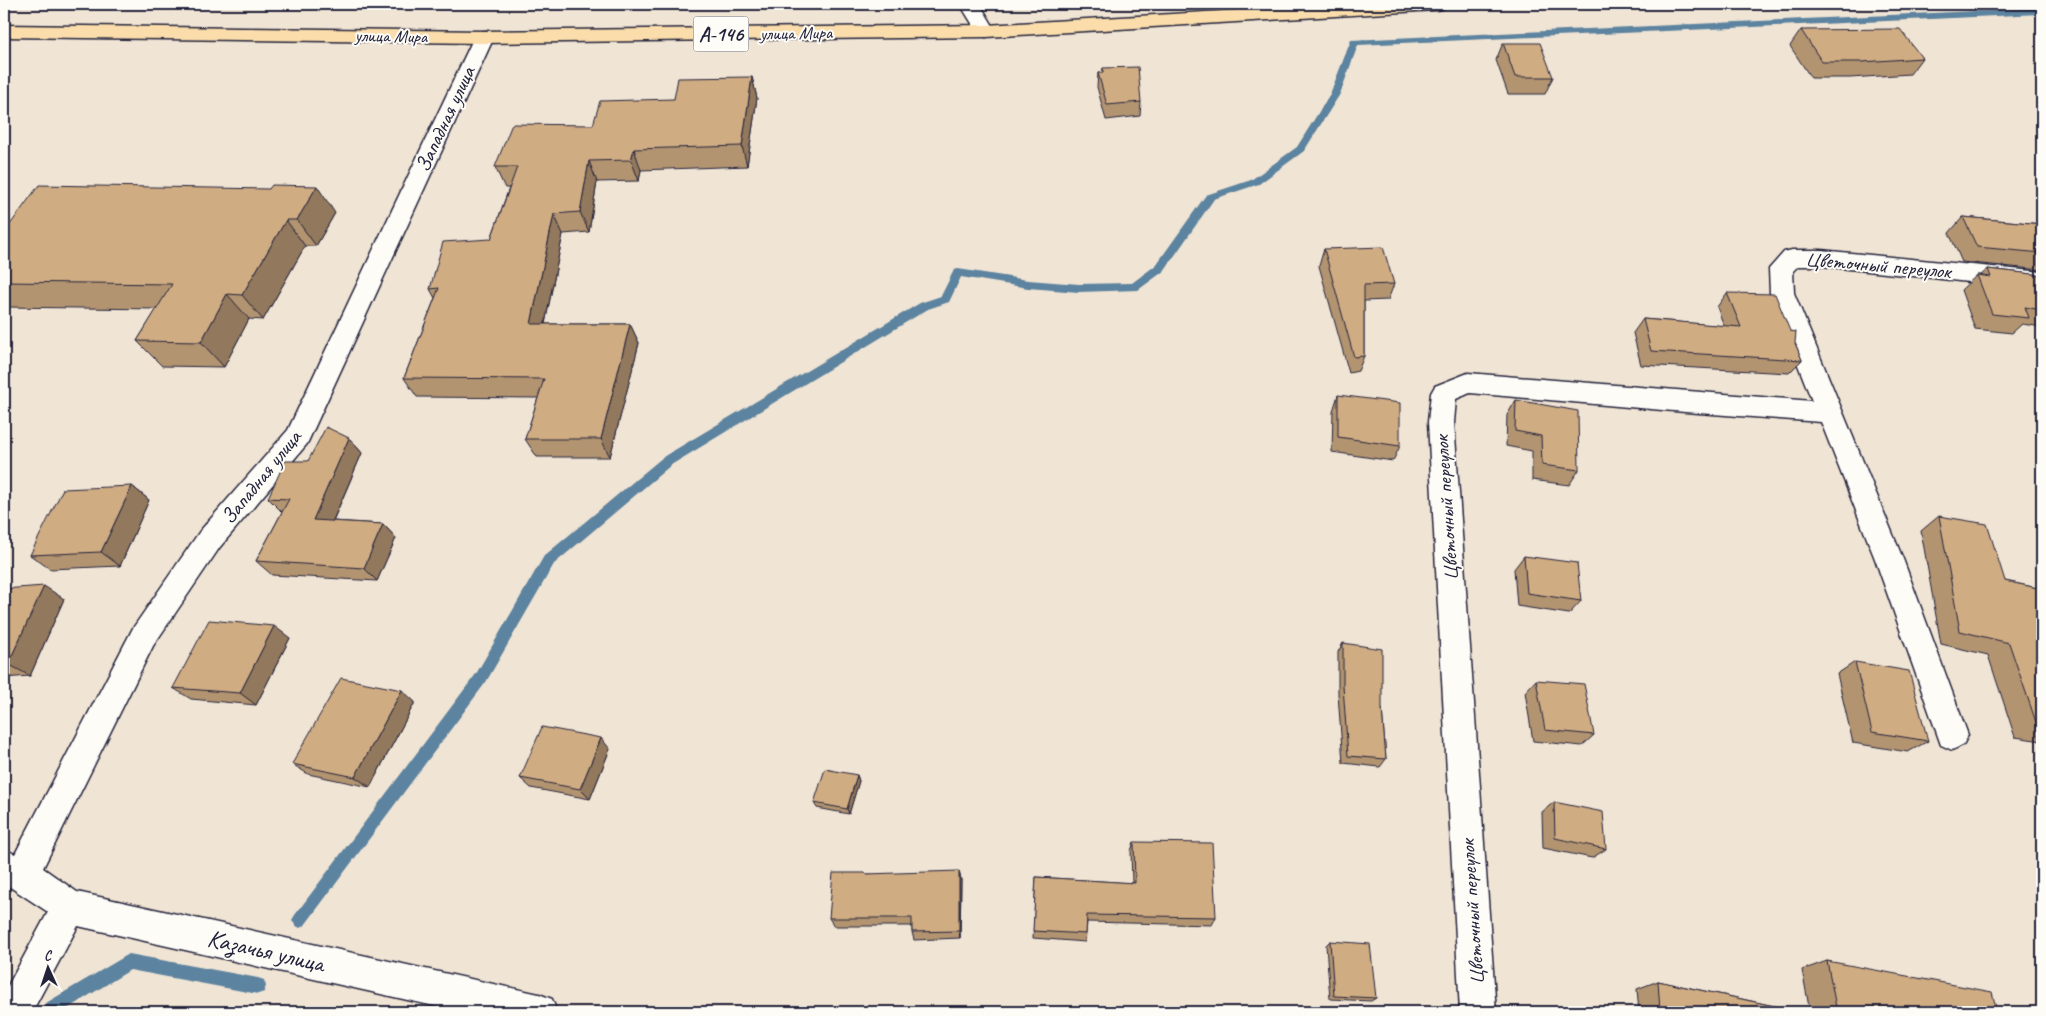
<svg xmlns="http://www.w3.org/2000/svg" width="2046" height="1016" viewBox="0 0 2046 1016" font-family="Caveat,sans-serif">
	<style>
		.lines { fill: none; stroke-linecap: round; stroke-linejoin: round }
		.stream { fill: #5b839f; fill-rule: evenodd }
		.minor-casing { stroke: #22223b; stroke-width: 3 }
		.highway-casing { stroke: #22223b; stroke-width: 3 }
		.minor { fill: #fdfcf7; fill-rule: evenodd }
		.highway { fill: #faddab; fill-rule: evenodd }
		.wall { fill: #b39471; stroke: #22223b }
		.shaded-wall { fill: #92785c; stroke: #22223b }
		.building { fill: #d0ac83; stroke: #22223b }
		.labels { text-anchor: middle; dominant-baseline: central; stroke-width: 4; stroke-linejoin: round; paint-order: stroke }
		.far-street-label { font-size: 18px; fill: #22223b; stroke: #fdfcf7 }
		.shield { fill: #fdfcf7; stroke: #646373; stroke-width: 1 }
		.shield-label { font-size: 20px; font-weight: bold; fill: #22223b }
		.street-label { font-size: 21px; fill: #22223b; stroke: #fdfcf7 }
		.near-street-label { font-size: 25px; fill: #22223b; stroke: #fdfcf7 }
	</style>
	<rect width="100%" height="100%" fill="#f0e4d4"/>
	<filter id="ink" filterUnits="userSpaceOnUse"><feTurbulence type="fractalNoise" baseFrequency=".02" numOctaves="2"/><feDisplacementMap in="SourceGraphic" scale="10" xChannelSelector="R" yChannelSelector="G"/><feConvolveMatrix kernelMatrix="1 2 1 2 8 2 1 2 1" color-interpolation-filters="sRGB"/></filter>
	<g filter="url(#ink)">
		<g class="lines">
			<g class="stream">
				<path d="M2042,8V14L1358,45L1340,94L1304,151L1259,184L1214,199L1164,271L1138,290L1079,292L1028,288L961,277L949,302L928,309L671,465L554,564L486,682L305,925L300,928L295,925L292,920L295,915L476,674L544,556L663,457L920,303L941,296L954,270L958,269L1028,280L1079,284L1132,283L1156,265L1206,195L1251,180L1297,147L1330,94L1351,40Z"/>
				<path d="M129,954L258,978L264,980L266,986L264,992L258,994L130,970L62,1012H42L46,1003Z"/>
			</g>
			<defs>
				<g id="minor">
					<path d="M960,4H980L996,31L993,35L986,37L979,35Z"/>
					<path d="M484,31L491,33L494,37L307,444L220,547L153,646L43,868L77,892L539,994L552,999L557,1012H461L78,926L32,1012H4V993L48,912L4,883V849L15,854L133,628L200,531L288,430L474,37L477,33Z"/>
					<path d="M1792,250H1821L2042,272V290L1821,266H1798L1793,271L1794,293L1903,559L1968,735L1963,745L1952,750L1941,745L1875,559L1821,422L1685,412L1470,393L1456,399L1454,422L1496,1012H1460L1428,422L1431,393L1435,386L1468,373L1812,401L1770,293L1769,269L1784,252Z"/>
				</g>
				<path id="highway" d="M1343,4H1447L1444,8L1437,10L986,37L484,43L4,37V25L484,31L986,25Z"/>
			</defs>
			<use href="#minor" class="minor-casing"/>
			<use href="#highway" class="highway-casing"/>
			<use href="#minor" class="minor"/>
			<use href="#highway" class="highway"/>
		</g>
		<g class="wall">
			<path d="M1801,30L1922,58L1910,74L1850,78H1811L1790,46Z"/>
			<path d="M1503,43L1553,77L1545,94H1508L1496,60Z"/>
			<path d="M1103,68L1141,102L1140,116L1106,120L1097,87L1098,73H1102Z"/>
			<path d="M752,77L757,98L747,166L641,170L639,181L597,182L589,232L563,234L545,324H630L639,343L610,457H537L525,439L538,398L417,397L404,378L435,298L430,289L491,239L509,188H505L495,167L593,125L674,99Z"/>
			<path d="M335,213L316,246H305L263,320L249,319L224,367L162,366L137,341L157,309L4,307V233Z"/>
			<path d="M1963,217L2042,224V270L1962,262L1949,233Z"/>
			<path d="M1324,249L1394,284L1388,300L1364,301V356L1358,371L1349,373L1319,266Z"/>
			<path d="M1988,269L2042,275V327L2022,324L2012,333L1975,329L1961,290L1977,275H1981Z"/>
			<path d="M1727,293L1795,343L1802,360L1789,373L1641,365L1633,333L1643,319L1724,326L1717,307Z"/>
			<path d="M1338,395L1400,446L1393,461L1332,452L1333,411Z"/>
			<path d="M1516,400L1579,470L1569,485L1532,480V451L1506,446L1507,415Z"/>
			<path d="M349,438L362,453L333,521L383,524L396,538L377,581L272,575L256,561L282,512L268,498L308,461Z"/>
			<path d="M132,486L149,500L120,566L50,569L30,555Z"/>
			<path d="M1939,516L2005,581L2042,589V741L2015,737L1988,655L1941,644L1921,531Z"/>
			<path d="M1524,556L1581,601L1569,614L1517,606L1514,569Z"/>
			<path d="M4,589L64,599L30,676L4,678Z"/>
			<path d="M290,638L256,705L191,699L173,688Z"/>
			<path d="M1343,643L1382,709L1386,759L1380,767L1343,763L1338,694V652Z"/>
			<path d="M1855,662L1928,741L1908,752L1853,743L1837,674Z"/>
			<path d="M1536,680L1594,735L1582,746L1533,741L1525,692Z"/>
			<path d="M415,702L370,787L308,774L292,764Z"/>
			<path d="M610,749L590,799L531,788L520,778Z"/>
			<path d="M857,775L859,781L849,814L817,808L814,803Z"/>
			<path d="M1554,802L1606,849L1592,858L1543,848L1542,812Z"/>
			<path d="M1134,842L1216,917L1212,925L1087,922L1086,934L1085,942L1033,938L1036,877L1132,883L1131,851Z"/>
			<path d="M866,874L961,879L960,938L914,940L912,932V926H834L829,918Z"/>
			<path d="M1330,941L1376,998L1371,1001L1330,999L1326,945Z"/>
			<path d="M1827,961L1997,1012H1810L1802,970Z"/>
			<path d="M1658,981L1802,1012H1639L1637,989Z"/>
		</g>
		<g class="shaded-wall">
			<path d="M752,77L757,98L747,166L742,146Z"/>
			<path d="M634,149L641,170L639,181L631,160Z"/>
			<path d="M589,161L597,182L589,232L580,212Z"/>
			<path d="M317,186L335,213L316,246L297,220Z"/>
			<path d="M554,214L563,234L541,343L531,324Z"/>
			<path d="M286,220L305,246L263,320L242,295Z"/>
			<path d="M227,294L249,319L224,367L201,342Z"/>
			<path d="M630,324L639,343L610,457L601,439Z"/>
			<path d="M349,438L362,453L327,534L313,520Z"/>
			<path d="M132,486L149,500L120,566L101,552Z"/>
			<path d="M383,524L396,538L377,581L364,568Z"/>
			<path d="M44,586L64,599L30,676L8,664Z"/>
			<path d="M274,626L290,638L256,705L240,693Z"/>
			<path d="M402,690L415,702L370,787L355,777Z"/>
			<path d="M601,738L610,749L590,799L580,789Z"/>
			<path d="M857,775L859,781L849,814L847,809Z"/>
			<path d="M959,871L961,879L960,938L959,931Z"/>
		</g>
		<g class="building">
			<path d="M1900,29L1922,58L1862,62H1822L1801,30Z"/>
			<path d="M1503,43H1540L1553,77H1515Z"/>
			<path d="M1138,67L1141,102L1107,105L1098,73H1103V68Z"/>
			<path d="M752,77L742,146L634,149L631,160L589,161L580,212L554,214L531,324H630L601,439H525L544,379L404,378L439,288L430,289L443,242L491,239L517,167H495L512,124L593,125L600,101L674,99L678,78Z"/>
			<path d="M39,185L269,189L272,185L317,186L297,220H286L242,295L227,294L201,342L137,341L172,284L4,282V233Z"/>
			<path d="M1963,217L2042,224V253L1977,247Z"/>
			<path d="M1383,247L1394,284L1364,285V356L1354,357L1324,249Z"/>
			<path d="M1988,269L2042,275V310L2025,307L2029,318L1992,314L1977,275L1991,277Z"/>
			<path d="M1727,293L1775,294L1790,331L1796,332L1795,343L1802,360L1651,351L1643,319L1741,327Z"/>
			<path d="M1338,395L1400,403V446L1338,437Z"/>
			<path d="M1516,400L1578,411L1579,470L1542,465L1541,436L1515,431Z"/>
			<path d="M326,427L349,438L313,520L383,524L364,568L256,561L289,499L268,498L285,461H308Z"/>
			<path d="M132,486L101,552L30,555L63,489Z"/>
			<path d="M1939,516L1987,524L2005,581L2042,589V726L2037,725L2009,643L1960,631Z"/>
			<path d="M1524,556L1577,563L1581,601L1527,593Z"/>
			<path d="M44,586L8,664L4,665V589Z"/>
			<path d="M209,620L274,626L240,693L173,688Z"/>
			<path d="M1343,643L1382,649V709L1386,759L1348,756L1343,686Z"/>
			<path d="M1855,662L1909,671L1928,741L1872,732Z"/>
			<path d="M341,678L402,690L355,777L292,764Z"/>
			<path d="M1536,680L1584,684L1594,735L1545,730Z"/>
			<path d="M542,727L601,738L580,789L520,778Z"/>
			<path d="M825,769L857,775L847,809L814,803Z"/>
			<path d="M1554,802L1603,812L1606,849L1555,838Z"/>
			<path d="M1134,842L1212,843L1216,917L1087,915L1086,934L1033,931L1036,877L1135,883Z"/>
			<path d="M959,871V931L912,932V918H829L833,873H866V874Z"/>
			<path d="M1330,941L1370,944L1376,998L1334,996Z"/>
			<path d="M1827,961L1992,992L1997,1012H1837Z"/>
			<path d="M1658,981L1802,1012H1660Z"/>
		</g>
	</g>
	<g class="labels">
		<g class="far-street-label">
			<text transform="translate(796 33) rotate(-1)">улица Мира</text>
			<text transform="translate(391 36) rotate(1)">улица Мира</text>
		</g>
		<rect class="shield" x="693.5" y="16.5" width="55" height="35" rx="4"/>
		<g class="shield-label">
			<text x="721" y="34">А-146</text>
		</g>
		<g class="street-label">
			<text transform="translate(445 119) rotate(-65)">Западная улица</text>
			<text transform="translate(1878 265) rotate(5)">Цветочный переулок</text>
			<text transform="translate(261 477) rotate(-51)">Западная улица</text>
			<text transform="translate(1446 508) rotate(-94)">Цветочный переулок</text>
			<text transform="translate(1472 912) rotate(-94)">Цветочный переулок</text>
		</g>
		<g class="near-street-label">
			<text transform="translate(266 951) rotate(13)">Казачья улица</text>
		</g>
	</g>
	<rect width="2046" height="1016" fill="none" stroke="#fdfcf7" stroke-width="20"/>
	<rect x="10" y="10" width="2026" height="996" fill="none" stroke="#22223b" stroke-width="2" filter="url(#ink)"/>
	<g transform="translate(48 968) rotate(357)" stroke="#fdfcf7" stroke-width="4" paint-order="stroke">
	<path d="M0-4L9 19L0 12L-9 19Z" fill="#22223b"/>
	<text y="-8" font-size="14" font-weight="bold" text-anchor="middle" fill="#22223b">С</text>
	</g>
</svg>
